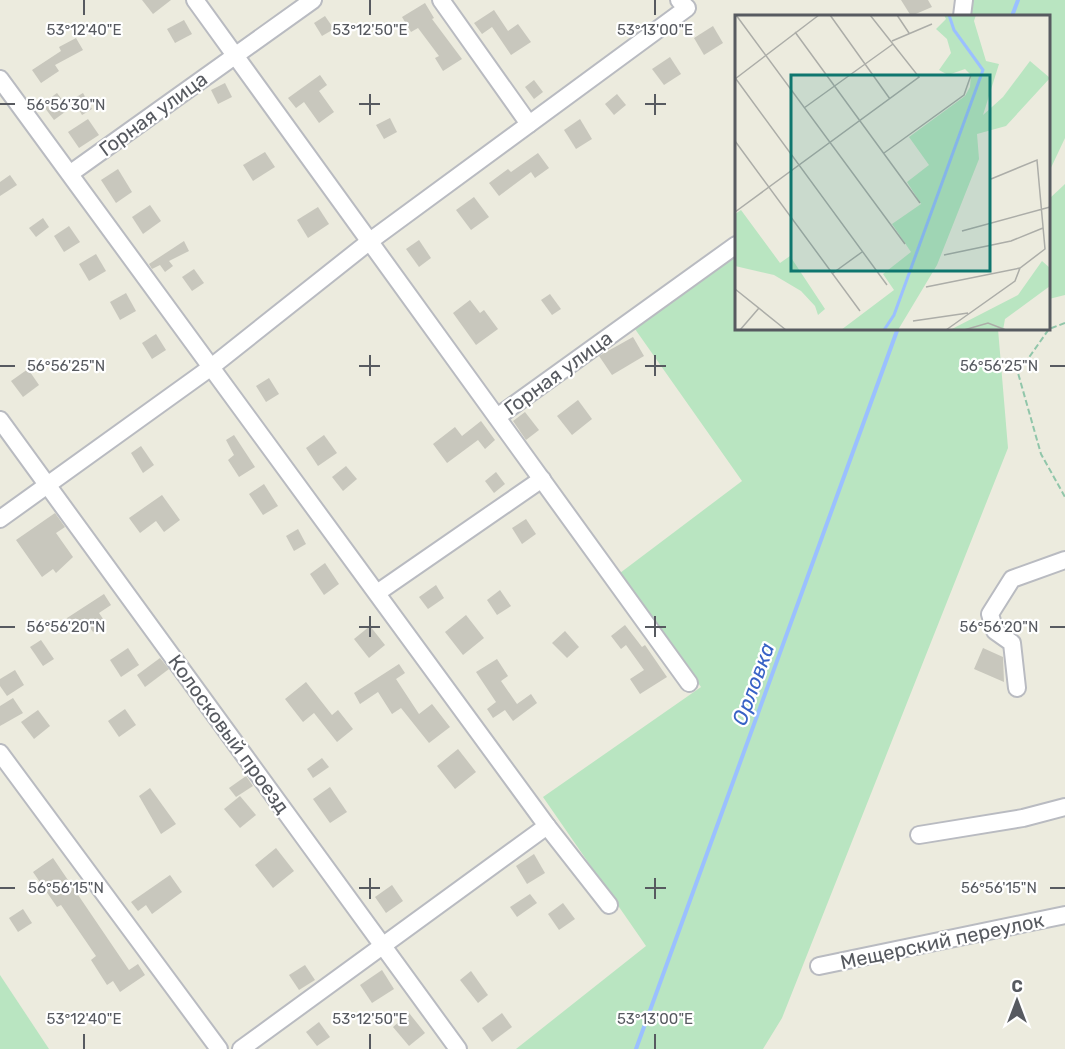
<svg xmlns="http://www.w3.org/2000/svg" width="1065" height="1049" viewBox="0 0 1065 1049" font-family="Rubik,sans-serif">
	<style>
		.green { fill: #b9e5c1 }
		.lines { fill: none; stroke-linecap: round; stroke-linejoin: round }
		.stream { stroke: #9bc0ff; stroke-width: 4 }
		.building { fill: #c8c7bd }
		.minor-casing { stroke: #b9bbc1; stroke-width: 20 }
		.path { stroke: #91c6aa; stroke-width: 2; stroke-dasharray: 6 3; stroke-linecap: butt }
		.minor { stroke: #fff; stroke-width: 16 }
		.ticks { fill: none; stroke: #575a60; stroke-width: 2 }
		.labels { text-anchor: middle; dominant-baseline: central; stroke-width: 4.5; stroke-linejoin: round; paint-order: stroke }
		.street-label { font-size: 20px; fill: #575a60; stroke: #fff }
		.water-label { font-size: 21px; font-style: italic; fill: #3963c6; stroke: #fff }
		.inset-river { fill: none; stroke: #9bc0ff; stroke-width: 3 }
		.inset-road { fill: none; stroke: #acada8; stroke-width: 1.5 }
		.view { fill: #0f766e; fill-opacity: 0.15; stroke: #0f766e; stroke-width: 3 }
		.inset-edge { fill: none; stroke: #575a60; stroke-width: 3 }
		.ticks-label { font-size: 15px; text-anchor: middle; fill: #575a60; stroke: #fff; stroke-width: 4.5; stroke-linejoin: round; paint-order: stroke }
	</style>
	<rect width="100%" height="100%" fill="#ecebde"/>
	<g class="green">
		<path d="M965,0H1065V138L1049,172L1048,16H964Z"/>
		<path d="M1065,184V295L1049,299V199Z"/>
		<path d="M736,254V328L998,329L1008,448L782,1018L763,1049H516L646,946L543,797L701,687L620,573L742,481L635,329Z"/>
		<path d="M0,975L49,1049H0Z"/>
	</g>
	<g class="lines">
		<g class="stream">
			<path d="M1012,16L1018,0"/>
			<path d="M636,1049L898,328"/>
		</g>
	</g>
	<g class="building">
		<path d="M142,0H171L153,14Z"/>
		<path d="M901,0H928L932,7L911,16Z"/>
		<path d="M425,3L434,18L432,19L462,59L443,71L435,58L439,56L418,28L411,32L402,17Z"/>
		<path d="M494,10L508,31L518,24L531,42L511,55L492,27L482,34L474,23Z"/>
		<path d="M325,16L334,29L322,36L314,23Z"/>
		<path d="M184,20L192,34L175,43L167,29Z"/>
		<path d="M713,26L723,43L704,55L694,38Z"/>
		<path d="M76,38L83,50L55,65L59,71L41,83L32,70L61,51L59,47Z"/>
		<path d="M670,57L681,74L664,85L652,69Z"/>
		<path d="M320,75L327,85L319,91L334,112L319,123L304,102L296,108L288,98Z"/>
		<path d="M534,80L543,92L534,99L525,87Z"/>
		<path d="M225,83L232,97L218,104L211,90Z"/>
		<path d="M57,93L69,109L54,120L42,104Z"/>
		<path d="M83,93L92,109L82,115L73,99Z"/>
		<path d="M617,94L626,105L614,115L605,104Z"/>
		<path d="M390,118L397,132L384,139L376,125Z"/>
		<path d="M88,119L99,135L79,148L68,132Z"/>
		<path d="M580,119L592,139L576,149L564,130Z"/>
		<path d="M265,152L275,167L253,181L243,165Z"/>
		<path d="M538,153L549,168L535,178L531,172L499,196L489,183L508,169L511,172Z"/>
		<path d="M118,169L132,192L116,203L101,180Z"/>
		<path d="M10,175L17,185L0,196V182Z"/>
		<path d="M474,197L489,217L471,230L456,210Z"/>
		<path d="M150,205L161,221L143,234L132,217Z"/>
		<path d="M318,207L329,224L308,238L297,220Z"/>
		<path d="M43,218L49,227L36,237L29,228Z"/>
		<path d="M69,226L80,242L64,252L54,236Z"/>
		<path d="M419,240L431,258L419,267L406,249Z"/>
		<path d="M184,241L189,251L169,261L173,266L165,272L160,265L152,269L149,264Z"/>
		<path d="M96,254L106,271L89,281L79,264Z"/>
		<path d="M194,269L204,283L192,291L182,277Z"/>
		<path d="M126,293L136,311L120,320L110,302Z"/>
		<path d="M550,294L561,309L552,315L541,300Z"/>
		<path d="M470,300L480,313L484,310L498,329L476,345L453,313Z"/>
		<path d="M156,334L166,350L152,359L142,343Z"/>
		<path d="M633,337L644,356L612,375L599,356Z"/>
		<path d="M28,369L39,385L23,397L11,381Z"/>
		<path d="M269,378L279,394L266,402L256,386Z"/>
		<path d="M578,400L592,419L572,435L557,416Z"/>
		<path d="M525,412L539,430L526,440L513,421Z"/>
		<path d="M481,421L495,440L485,449L478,440L447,463L433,444L455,427L462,436Z"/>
		<path d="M234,435L255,467L239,477L228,460L234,455L226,440Z"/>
		<path d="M324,435L337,453L318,466L306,448Z"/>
		<path d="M141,446L154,465L143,473L131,453Z"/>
		<path d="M346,466L357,479L343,491L332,477Z"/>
		<path d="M496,472L505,484L494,493L485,481Z"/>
		<path d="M264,484L278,506L263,515L249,494Z"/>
		<path d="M162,495L180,520L164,532L156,521L140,533L129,518Z"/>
		<path d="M55,513L65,527L56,533L73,557L56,573L53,569L42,577L16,540Z"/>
		<path d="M526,519L536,534L522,544L512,528Z"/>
		<path d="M298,529L306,544L294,551L286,536Z"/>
		<path d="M325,563L339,584L324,595L310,574Z"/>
		<path d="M436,585L444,598L428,609L419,597Z"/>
		<path d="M500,590L511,606L497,615L487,600Z"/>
		<path d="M104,594L111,605L99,613L106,623L93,632L86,622L74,629L67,618Z"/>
		<path d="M466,615L484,638L463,655L445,632Z"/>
		<path d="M625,625L642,647L645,645L667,677L640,694L630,679L644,670L626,645L621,649L611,636Z"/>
		<path d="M370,626L385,645L369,658L354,639Z"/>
		<path d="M565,631L579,647L567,658L552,643Z"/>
		<path d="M41,640L54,659L43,666L30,647Z"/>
		<path d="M128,648L139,665L121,677L110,660Z"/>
		<path d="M983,648L1003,657L1004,682L974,669Z"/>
		<path d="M160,658L169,669L145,687L137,675Z"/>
		<path d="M497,659L508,676L501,681L517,704L531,694L537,703L513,721L505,710L493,718L487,709L496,702L476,672Z"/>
		<path d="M399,664L405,673L396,679L419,714L432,704L450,727L429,743L401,708L392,714L378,692L360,704L354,693Z"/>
		<path d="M15,670L24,685L7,696L0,686V679Z"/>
		<path d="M306,682L332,715L338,710L353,729L337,742L314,713L303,722L285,699Z"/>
		<path d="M13,698L23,713L0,726V706Z"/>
		<path d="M125,709L136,725L119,737L108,721Z"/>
		<path d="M38,710L50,726L34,739L21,722Z"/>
		<path d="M458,749L476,772L455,789L437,766Z"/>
		<path d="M322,758L329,767L313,778L307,769Z"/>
		<path d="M246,776L253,786L236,797L229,788Z"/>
		<path d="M330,787L347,812L330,823L313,799Z"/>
		<path d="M150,788L176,824L161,834L139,796Z"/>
		<path d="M240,796L256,815L240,828L224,809Z"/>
		<path d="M276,848L294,871L273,888L255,865Z"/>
		<path d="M534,854L545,873L527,884L516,866Z"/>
		<path d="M53,858L129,970L138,964L145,975L120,992L113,981L107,985L91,960L96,956L61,905L57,907L33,872Z"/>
		<path d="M170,875L182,892L152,914L146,905L138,911L131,902Z"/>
		<path d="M392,885L403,901L386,913L375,897Z"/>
		<path d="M530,894L537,903L517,917L510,907Z"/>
		<path d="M563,903L575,919L559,930L548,914Z"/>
		<path d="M23,909L32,923L18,932L9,918Z"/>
		<path d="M305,965L315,980L299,990L289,975Z"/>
		<path d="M382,970L394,989L372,1003L360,985Z"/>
		<path d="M471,971L488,995L478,1003L460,980Z"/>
		<path d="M409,1013L425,1033L409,1046L393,1027Z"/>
		<path d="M502,1013L512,1027L492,1042L482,1028Z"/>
		<path d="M319,1022L330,1037L317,1046L306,1032Z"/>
	</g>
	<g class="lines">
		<defs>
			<g id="minor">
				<path d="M195,0L689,683"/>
				<path d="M441,0L529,124"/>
				<path d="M962,16L964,0"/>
				<path d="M0,79L547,826L609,905"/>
				<path d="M71,173L313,0"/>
				<path d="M497,417L736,245"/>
				<path d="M0,420L458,1049"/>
				<path d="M0,519L210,368L370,241L687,8L679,0"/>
				<path d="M377,593L542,479"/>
				<path d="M1017,688L1012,643L995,631L990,614L1012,579L1065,560"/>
				<path d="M0,753L219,1049"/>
				<path d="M919,835L1023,818L1065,807"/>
				<path d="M819,966L1065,915"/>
				<path d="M241,1049L547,826"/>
			</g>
		</defs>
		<use href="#minor" class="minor-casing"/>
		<path class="path" d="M1065,323L1049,329L1018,373L1041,454L1065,497"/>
		<use href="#minor" class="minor"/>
	</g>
	<path class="ticks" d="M84,0V15M370,0V15M655,0V15M370,94V115M655,94V115M0,104H15M359,104H380M645,104H666M370,355V376M655,355V376M0,366H15M359,366H380M645,366H666M1050,366H1065M370,616V637M655,616V637M0,627H15M359,627H380M645,627H666M1050,627H1065M370,878V899M655,878V899M0,888H15M359,888H380M645,888H666M1050,888H1065M84,1034V1049M370,1034V1049M655,1034V1049"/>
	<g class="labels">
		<g class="street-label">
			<text transform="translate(153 114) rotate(-36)">Горная улица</text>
			<text transform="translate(558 373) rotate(-36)">Горная улица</text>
			<text transform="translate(229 734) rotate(54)">Колосковый проезд</text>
			<text transform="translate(942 941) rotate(-12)">Мещерский переулок</text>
		</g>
		<g class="water-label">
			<text transform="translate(753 684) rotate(-70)">Орловка</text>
		</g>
	</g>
	<g transform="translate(735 15)">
		<rect width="315" height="315" fill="#ecebde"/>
		<path d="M209,0H241L239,6L251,46L264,49L248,100L268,82L295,46L315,63L271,111L242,119L244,144L202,250L163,315H106L159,275L148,259L176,237L157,209L186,189L172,167L194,150L174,122L230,81L235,72L236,60L230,54L213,60L204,55L216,38L212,24L201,14L211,4ZM6,195L45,248L55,241L90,294L83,300L80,291L66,276L39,260L0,251V199ZM307,246L315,253V271L270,304L268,315H215L283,280Z" fill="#b9e5c1"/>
		<path class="inset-river" d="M149,315L159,300L248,55L219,15L214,0"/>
		<path class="inset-road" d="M1,0L170,229M95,0L155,84M162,0L174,18M60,17L185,188M157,26L197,9M0,64L84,0M1,64L152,270M69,93L158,29M0,126L125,296M149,138L229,80L236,60M0,197L184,62L135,0M227,216L315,192M209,240L276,226L308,213M98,258L127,237M191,272L285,253L310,234L302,145L256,164M0,274L51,315M178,306L233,298M5,315L24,293M211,315L280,266L285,253M229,315L253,308L271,315"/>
		<path class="view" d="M56,60H255V256H56Z"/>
		<rect width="315" height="315" class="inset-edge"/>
	</g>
	<g class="ticks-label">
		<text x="84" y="35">53°12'40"E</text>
		<text x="370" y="35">53°12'50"E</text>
		<text x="655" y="35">53°13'00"E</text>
		<text x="66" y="110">56°56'30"N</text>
		<text x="66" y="371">56°56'25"N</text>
		<text x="999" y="371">56°56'25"N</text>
		<text x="66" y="632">56°56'20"N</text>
		<text x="999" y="632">56°56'20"N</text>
		<text x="66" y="893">56°56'15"N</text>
		<text x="999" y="893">56°56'15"N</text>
		<text x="84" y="1024">53°12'40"E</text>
		<text x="370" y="1024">53°12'50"E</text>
		<text x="655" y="1024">53°13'00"E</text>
	</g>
	<g transform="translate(1017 1001)" stroke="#ffffff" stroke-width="4.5" paint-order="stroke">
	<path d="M0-4.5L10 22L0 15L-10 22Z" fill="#575a60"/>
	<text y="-9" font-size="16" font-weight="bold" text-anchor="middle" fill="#575a60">С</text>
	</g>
</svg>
